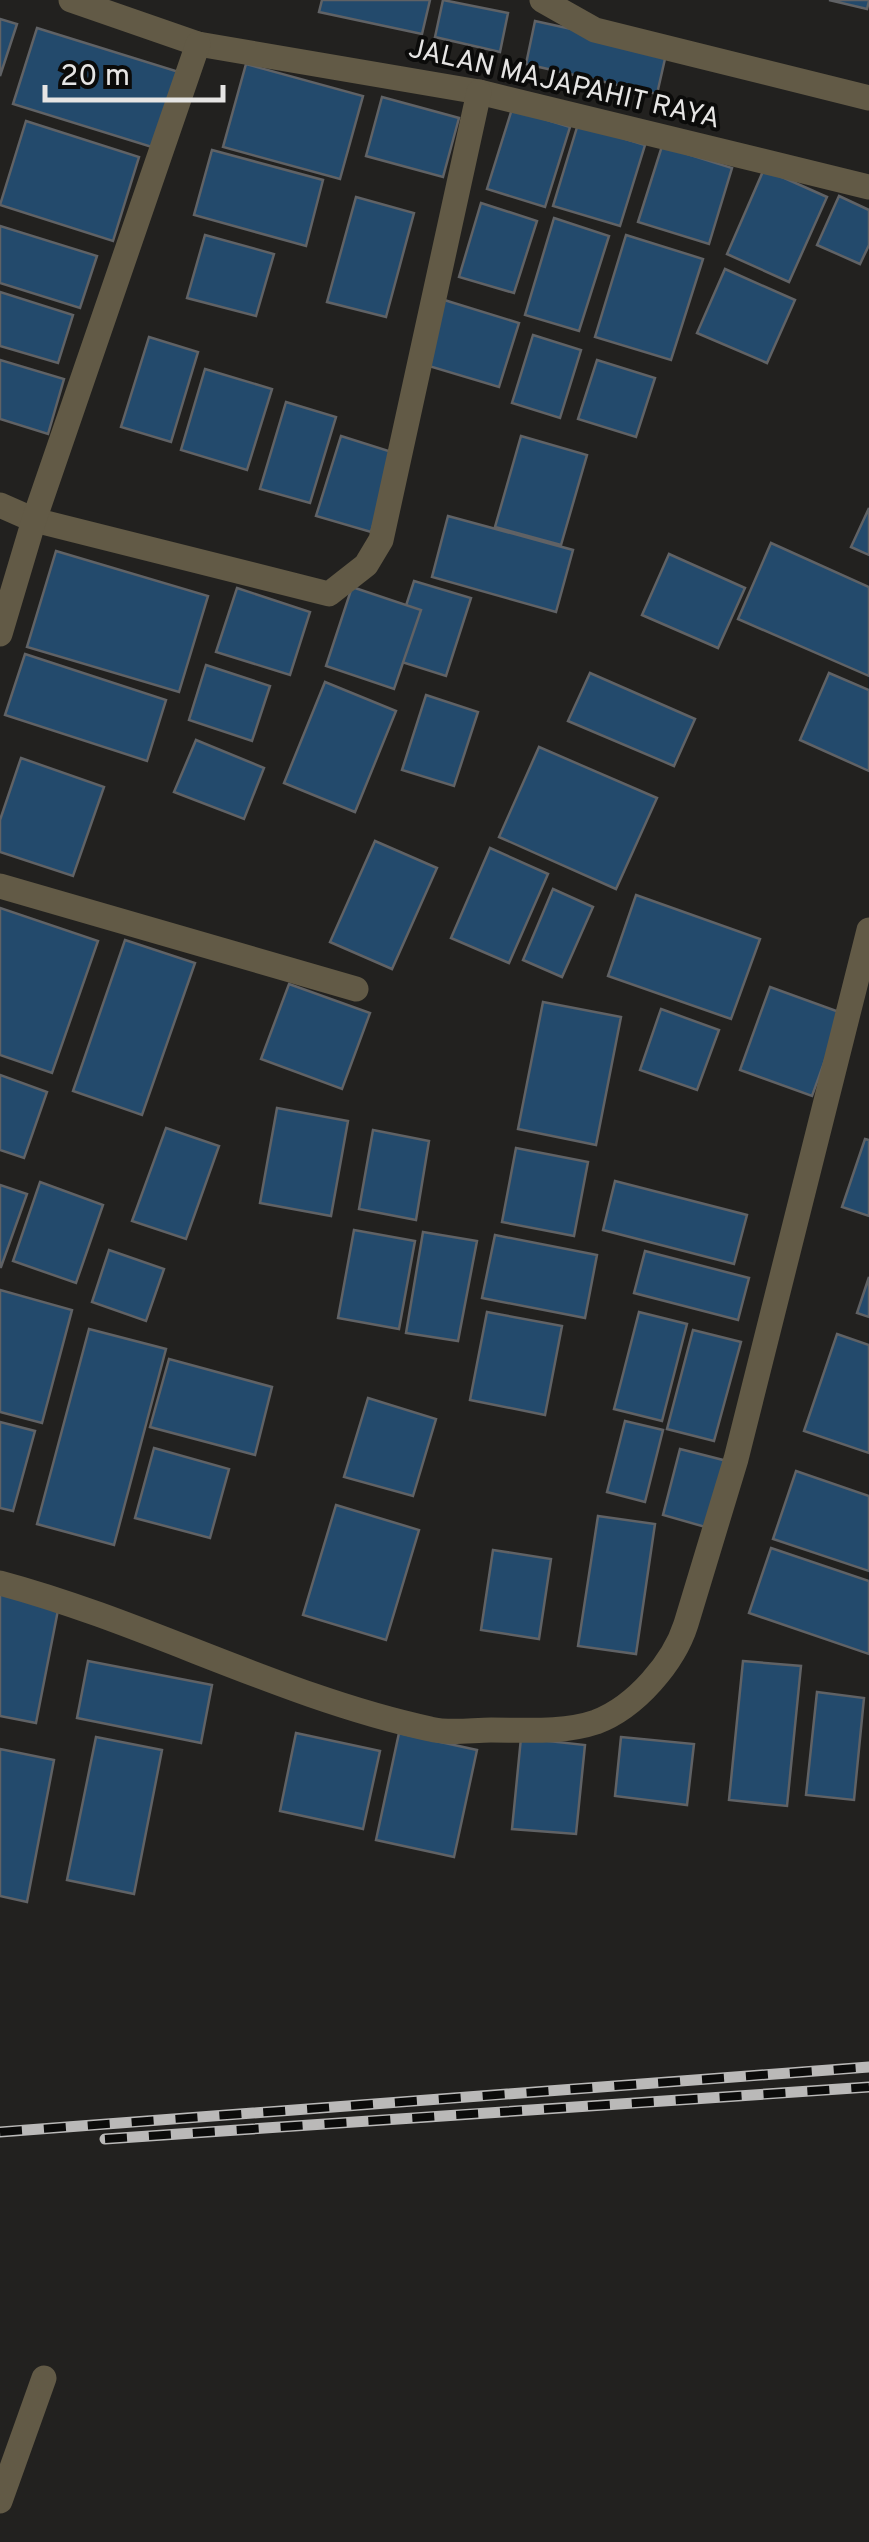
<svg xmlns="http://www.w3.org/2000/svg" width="869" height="2542" viewBox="0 0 869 2542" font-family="Overpass,sans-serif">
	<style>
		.building { fill: #234a6c; stroke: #606265; stroke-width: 2.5 }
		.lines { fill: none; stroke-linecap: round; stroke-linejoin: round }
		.minor { stroke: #625a46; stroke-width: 25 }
		.rail-casing { stroke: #bab9b8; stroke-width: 11 }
		.rail { stroke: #0b0b0a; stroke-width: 8; stroke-dasharray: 22; stroke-linecap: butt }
		.labels { text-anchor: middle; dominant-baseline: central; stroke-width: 8; stroke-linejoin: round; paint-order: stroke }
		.street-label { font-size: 28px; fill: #e6e5e4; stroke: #0b0b0a }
	</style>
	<rect width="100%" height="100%" fill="#22211f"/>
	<g class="building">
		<path d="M322,0H430L422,34L319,12Z"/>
		<path d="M443,0L508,13L500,52L435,37Z"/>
		<path d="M829,0H869V1L867,9Z"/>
		<path d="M0,19L17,24L0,76Z"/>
		<path d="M535,21L667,50L657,94L526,64Z"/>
		<path d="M37,28L179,72L155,148L13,104Z"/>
		<path d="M246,64L363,96L340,179L223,147Z"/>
		<path d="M382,97L459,118L443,177L366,156Z"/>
		<path d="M512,109L570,127L545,207L487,189Z"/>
		<path d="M26,121L139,157L113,241L0,205Z"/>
		<path d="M578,124L645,145L620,226L553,206Z"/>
		<path d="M662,146L732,168L709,244L638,222Z"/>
		<path d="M212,150L323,180L306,246L194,215Z"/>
		<path d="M764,169L827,197L789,282L727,254Z"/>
		<path d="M839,196L869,210V245L860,264L817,245Z"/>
		<path d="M356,197L414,213L386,317L327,302Z"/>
		<path d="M481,203L537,221L514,293L459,277Z"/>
		<path d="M554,218L609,236L579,331L525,315Z"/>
		<path d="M0,226L97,256L80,308L0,283Z"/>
		<path d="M205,235L274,254L256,316L187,298Z"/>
		<path d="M626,235L703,259L671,360L595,337Z"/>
		<path d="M725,269L795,300L767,363L697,333Z"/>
		<path d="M0,292L73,315L58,363L0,346Z"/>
		<path d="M441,299L519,323L499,387L422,364Z"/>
		<path d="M533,335L581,350L560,418L512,403Z"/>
		<path d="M149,337L198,352L171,442L121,427Z"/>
		<path d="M0,360L64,379L48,434L0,419Z"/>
		<path d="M597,360L655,378L636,437L578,419Z"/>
		<path d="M205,369L272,389L247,470L181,450Z"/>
		<path d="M286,402L336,417L310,503L260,489Z"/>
		<path d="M341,436L395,453L371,532L316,516Z"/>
		<path d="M521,436L587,455L561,545L495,527Z"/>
		<path d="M869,508V555L851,547Z"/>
		<path d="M448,516L573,550L556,612L432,577Z"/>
		<path d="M771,543L869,587V676L738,619Z"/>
		<path d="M56,551L208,596L179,692L27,647Z"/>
		<path d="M669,554L745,588L718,648L642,615Z"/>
		<path d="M414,581L471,598L446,676L389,658Z"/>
		<path d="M352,587L421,610L394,689L326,666Z"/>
		<path d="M237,588L310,612L290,675L216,652Z"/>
		<path d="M25,654L166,700L147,761L5,715Z"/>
		<path d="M206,665L270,686L252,741L189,720Z"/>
		<path d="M590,673L695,719L674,766L568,721Z"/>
		<path d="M829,673L869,690V771L800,740Z"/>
		<path d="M325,682L396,711L355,812L284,783Z"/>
		<path d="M426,695L478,712L454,786L402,770Z"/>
		<path d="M196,740L264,768L244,819L174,792Z"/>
		<path d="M539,747L657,798L616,889L499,837Z"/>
		<path d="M21,758L104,787L73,876L0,852V820Z"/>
		<path d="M375,841L437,868L392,969L330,942Z"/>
		<path d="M490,848L548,874L509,963L451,938Z"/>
		<path d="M553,889L593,907L562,977L523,960Z"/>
		<path d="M636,895L760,939L731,1019L608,976Z"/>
		<path d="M0,908L98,941L52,1073L0,1055Z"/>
		<path d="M125,940L195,963L142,1115L73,1091Z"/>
		<path d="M289,984L370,1013L342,1089L261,1059Z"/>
		<path d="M770,987L842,1013L812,1096L740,1070Z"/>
		<path d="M543,1002L621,1017L596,1145L518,1129Z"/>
		<path d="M661,1009L719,1030L697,1090L640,1070Z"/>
		<path d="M0,1075L47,1092L24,1158L0,1150Z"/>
		<path d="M277,1108L348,1121L331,1216L260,1203Z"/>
		<path d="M166,1128L219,1146L186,1239L132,1221Z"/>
		<path d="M373,1130L429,1141L416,1220L359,1209Z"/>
		<path d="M865,1139L869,1140V1216L842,1207Z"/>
		<path d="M516,1148L588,1162L574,1236L502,1222Z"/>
		<path d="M615,1181L747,1215L734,1264L603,1230Z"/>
		<path d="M40,1182L103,1205L76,1283L13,1261Z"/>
		<path d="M0,1185L27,1194L1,1267H0Z"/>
		<path d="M354,1230L415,1241L399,1329L338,1318Z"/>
		<path d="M423,1232L477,1241L458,1341L406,1333Z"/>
		<path d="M495,1235L597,1255L585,1318L482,1298Z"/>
		<path d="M109,1250L164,1269L146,1321L92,1302Z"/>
		<path d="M645,1251L749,1278L738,1320L634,1293Z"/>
		<path d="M869,1277V1317L857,1313Z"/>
		<path d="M0,1290L72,1310L42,1423L0,1412Z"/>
		<path d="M487,1312L562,1326L545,1415L470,1400Z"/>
		<path d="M639,1312L687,1324L662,1421L614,1409Z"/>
		<path d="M89,1329L166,1349L114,1545L37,1524Z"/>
		<path d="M693,1330L741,1342L714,1441L667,1429Z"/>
		<path d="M837,1334L869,1345V1453L804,1431Z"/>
		<path d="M169,1359L272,1387L255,1455L150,1427Z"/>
		<path d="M368,1398L436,1419L413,1496L344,1477Z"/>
		<path d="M625,1421L663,1430L645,1502L607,1492Z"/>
		<path d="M0,1422L35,1431L13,1511L0,1508Z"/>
		<path d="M154,1448L229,1469L210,1538L135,1518Z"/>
		<path d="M680,1449L727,1461L709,1528L663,1515Z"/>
		<path d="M796,1471L869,1496V1571L773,1539Z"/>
		<path d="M336,1505L419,1530L386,1640L303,1615Z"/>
		<path d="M598,1516L655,1524L636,1654L578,1646Z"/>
		<path d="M771,1548L869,1581V1654L749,1613Z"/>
		<path d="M493,1550L551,1559L539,1639L481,1630Z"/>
		<path d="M0,1593L59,1605L36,1723L0,1716Z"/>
		<path d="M88,1661L212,1685L201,1743L77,1718Z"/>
		<path d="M743,1661L801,1666L787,1806L729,1800Z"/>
		<path d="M817,1692L864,1698L854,1800L806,1795Z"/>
		<path d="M296,1733L380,1751L363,1829L280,1811Z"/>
		<path d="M399,1733L477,1750L454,1857L376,1840Z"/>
		<path d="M96,1737L162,1750L134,1894L67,1880Z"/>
		<path d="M621,1737L694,1744L687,1805L615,1796Z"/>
		<path d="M521,1738L585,1745L576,1834L512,1829Z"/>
		<path d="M0,1749L54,1760L27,1902L0,1896Z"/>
	</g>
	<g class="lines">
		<g class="minor">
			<path d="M71,0L198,44L479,92L869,187"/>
			<path d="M542,0L595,30L869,98"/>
			<path d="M0,505L34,520L329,594L366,565L381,540L479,92"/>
			<path d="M0,634L34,520L198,44"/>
			<path d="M0,886L356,989"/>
			<path d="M0,1583C146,1622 282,1697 430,1729C449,1734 472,1730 491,1730C525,1730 564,1733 596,1722C636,1707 674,1662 686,1624L736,1459L869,930"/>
			<path d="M0,2501L44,2378"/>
		</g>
		<defs>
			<g id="rail">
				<path d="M0,2132L869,2067"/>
				<path d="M105,2139L869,2087"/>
			</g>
		</defs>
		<use href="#rail" class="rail-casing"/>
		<use href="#rail" class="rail"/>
	</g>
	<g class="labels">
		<g class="street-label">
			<text transform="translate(564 85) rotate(13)">JALAN MAJAPAHIT RAYA</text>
		</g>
	</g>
	<path d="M45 85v15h178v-15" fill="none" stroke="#e6e5e4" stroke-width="5"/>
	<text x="60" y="85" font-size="30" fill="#e6e5e4" stroke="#0b0b0a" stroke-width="8" paint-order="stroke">20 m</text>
</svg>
